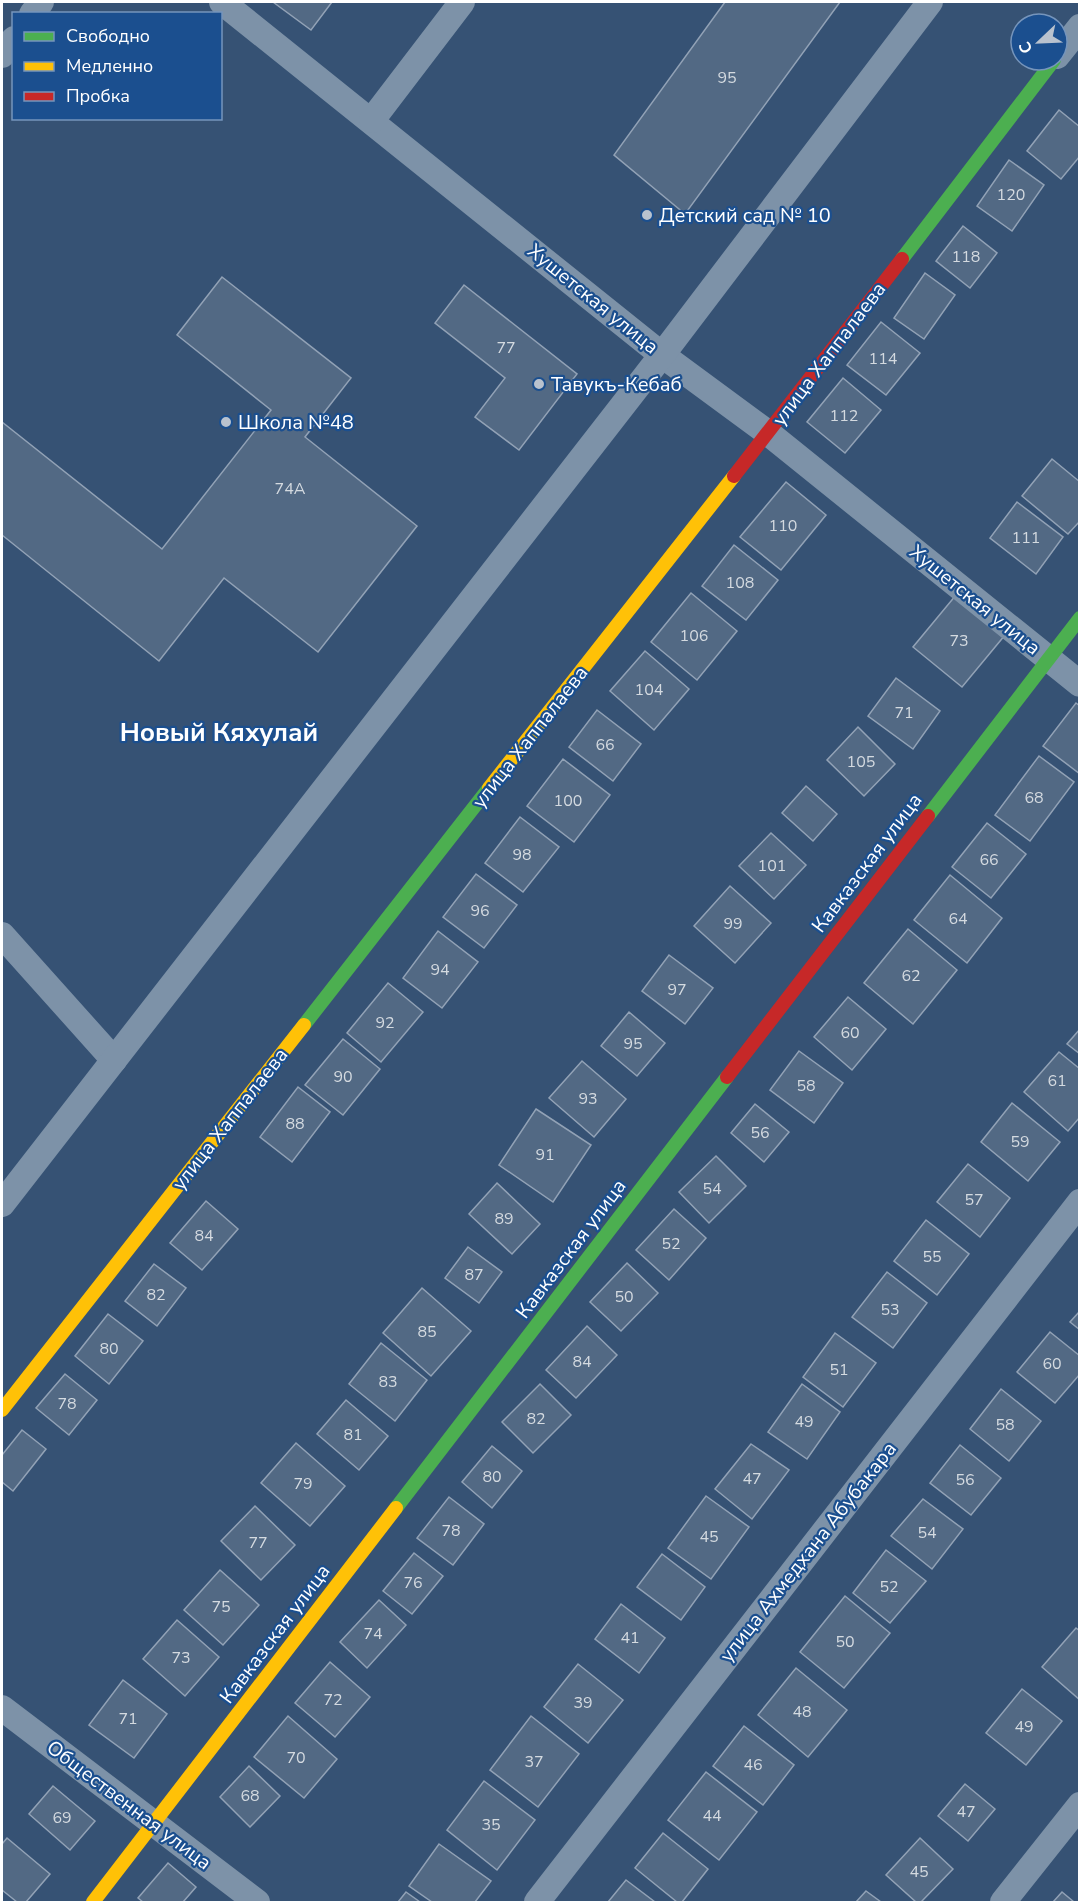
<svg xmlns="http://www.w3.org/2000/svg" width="1081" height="1904" viewBox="0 0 1081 1904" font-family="'Nunito Sans',sans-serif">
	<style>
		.building { fill: #526984; stroke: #92a2b6; stroke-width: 1.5 }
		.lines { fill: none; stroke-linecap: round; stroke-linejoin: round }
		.street { stroke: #7d92a8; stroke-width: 26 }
		.fast { stroke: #4caf50; stroke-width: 14 }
		.slow { stroke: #ffc107; stroke-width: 14 }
		.jam { stroke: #c62828; stroke-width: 14 }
		.poi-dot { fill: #b9c2ce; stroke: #1b4f8f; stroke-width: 2 }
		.labels { text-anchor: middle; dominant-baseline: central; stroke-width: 4.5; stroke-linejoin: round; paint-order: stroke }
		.number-label { font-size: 16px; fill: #d4dae0 }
		.poi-label { font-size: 20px; fill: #fff; stroke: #1b4f8f; text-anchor: start }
		.street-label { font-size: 20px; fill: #fff; stroke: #1b4f8f }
		.district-label { font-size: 26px; font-weight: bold; fill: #fff; stroke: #1b4f8f }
	</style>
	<rect width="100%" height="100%" fill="#365274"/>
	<g class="building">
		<path d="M273,2H332L311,30Z"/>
		<path d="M725,2H840L685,214L614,155Z"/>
		<path d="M1059,110L1080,127V156L1061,179L1027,151Z"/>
		<path d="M1009,160L1044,185L1012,231L977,206Z"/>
		<path d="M963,226L997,253L970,288L936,261Z"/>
		<path d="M925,273L955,295L924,339L894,318Z"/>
		<path d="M222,277L351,378L305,437L417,526L318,652L224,578L159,661L2,535V422L162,549L271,410L177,335Z"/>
		<path d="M464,285L577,374L519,450L475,417L505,378L435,323Z"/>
		<path d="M881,322L920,353L886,395L847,365Z"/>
		<path d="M843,378L881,410L845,453L807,422Z"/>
		<path d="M1052,459L1080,482V521L1068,534L1022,496Z"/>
		<path d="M786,482L826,515L781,570L740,537Z"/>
		<path d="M1017,502L1063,537L1036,574L990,538Z"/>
		<path d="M734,545L778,580L746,620L702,586Z"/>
		<path d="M691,593L737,631L697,680L651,642Z"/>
		<path d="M956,595L1005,635L962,687L913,647Z"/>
		<path d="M645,651L689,689L654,730L610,691Z"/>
		<path d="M896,678L940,711L913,749L868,716Z"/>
		<path d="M1076,703L1080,706V774L1043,746Z"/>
		<path d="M597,710L641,744L613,781L569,747Z"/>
		<path d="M858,727L895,764L864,796L827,760Z"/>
		<path d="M1039,756L1074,782L1030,841L995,815Z"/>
		<path d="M563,759L610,795L574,842L527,806Z"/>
		<path d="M806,786L837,814L813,841L782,813Z"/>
		<path d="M520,817L559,847L523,892L485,863Z"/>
		<path d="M987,823L1026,854L991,898L952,867Z"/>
		<path d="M771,833L806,865L774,899L739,866Z"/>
		<path d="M476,874L517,905L484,948L443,917Z"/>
		<path d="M950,875L1002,918L967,963L914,920Z"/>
		<path d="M730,886L771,923L735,963L694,926Z"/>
		<path d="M908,929L957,970L913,1024L864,983Z"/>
		<path d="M438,931L478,962L442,1008L403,978Z"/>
		<path d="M669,955L713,988L685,1024L642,991Z"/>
		<path d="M388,983L423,1012L381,1062L347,1033Z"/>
		<path d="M848,997L886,1029L852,1070L814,1037Z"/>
		<path d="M629,1012L665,1043L637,1076L601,1046Z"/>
		<path d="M1080,1029V1054L1067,1044Z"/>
		<path d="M343,1039L380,1069L343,1115L305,1085Z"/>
		<path d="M799,1051L843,1083L814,1123L770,1090Z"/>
		<path d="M1059,1052L1080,1069V1117L1068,1131L1024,1092Z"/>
		<path d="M582,1061L626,1099L594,1137L549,1098Z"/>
		<path d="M298,1087L330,1112L292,1162L260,1137Z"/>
		<path d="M1012,1103L1060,1142L1028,1181L981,1142Z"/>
		<path d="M755,1104L789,1132L764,1162L731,1133Z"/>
		<path d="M536,1109L591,1145L553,1202L499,1165Z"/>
		<path d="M716,1156L746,1186L709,1223L679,1192Z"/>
		<path d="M968,1164L1010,1198L980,1237L937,1202Z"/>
		<path d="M497,1183L540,1224L512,1254L469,1214Z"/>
		<path d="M206,1201L238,1229L202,1270L170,1243Z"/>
		<path d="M674,1209L706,1238L669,1280L636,1250Z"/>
		<path d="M926,1220L969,1254L937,1295L894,1261Z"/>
		<path d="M468,1247L502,1272L479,1303L445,1278Z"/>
		<path d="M627,1263L658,1293L621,1331L590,1302Z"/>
		<path d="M154,1264L186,1288L157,1326L125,1301Z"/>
		<path d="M887,1272L927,1303L893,1348L852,1317Z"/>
		<path d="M422,1288L471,1331L431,1376L383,1333Z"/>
		<path d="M1080,1311V1330L1070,1322Z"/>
		<path d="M108,1314L143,1341L109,1384L75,1356Z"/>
		<path d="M587,1326L617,1355L576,1398L546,1370Z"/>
		<path d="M1050,1332L1080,1356V1374L1055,1403L1017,1372Z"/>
		<path d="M835,1333L876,1363L843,1407L803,1377Z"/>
		<path d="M381,1343L427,1380L395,1421L349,1384Z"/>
		<path d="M65,1374L97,1400L69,1435L36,1408Z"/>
		<path d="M540,1384L571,1415L533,1453L502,1422Z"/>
		<path d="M802,1384L840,1412L807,1459L768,1432Z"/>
		<path d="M1001,1389L1041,1421L1009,1461L970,1429Z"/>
		<path d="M346,1400L388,1436L359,1470L317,1434Z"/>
		<path d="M22,1430L46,1449L13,1491L2,1482V1455Z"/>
		<path d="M296,1443L345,1486L310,1526L261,1483Z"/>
		<path d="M751,1444L789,1470L752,1519L715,1489Z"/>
		<path d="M960,1445L1001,1478L971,1515L930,1483Z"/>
		<path d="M492,1446L522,1471L492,1508L462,1482Z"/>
		<path d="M706,1496L749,1527L711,1579L668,1548Z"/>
		<path d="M449,1497L484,1524L453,1565L417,1538Z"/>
		<path d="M923,1499L963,1529L932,1569L891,1536Z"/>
		<path d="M255,1506L295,1545L261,1580L221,1541Z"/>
		<path d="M886,1550L926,1581L890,1623L853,1593Z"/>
		<path d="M414,1553L443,1576L412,1614L383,1591Z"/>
		<path d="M662,1554L705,1587L681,1620L637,1587Z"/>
		<path d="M220,1570L259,1605L223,1645L184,1610Z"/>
		<path d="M845,1596L890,1633L844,1688L800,1652Z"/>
		<path d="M379,1600L406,1625L367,1668L340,1642Z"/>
		<path d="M621,1604L665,1638L639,1673L595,1639Z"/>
		<path d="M177,1620L219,1657L185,1696L143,1659Z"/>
		<path d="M1076,1628L1080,1631V1700L1042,1667Z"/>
		<path d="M330,1662L370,1697L335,1737L295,1703Z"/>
		<path d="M578,1664L623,1700L588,1743L544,1707Z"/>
		<path d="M796,1668L847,1710L808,1757L758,1715Z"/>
		<path d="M123,1680L167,1714L134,1758L89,1725Z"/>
		<path d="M1022,1689L1062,1721L1026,1765L986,1733Z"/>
		<path d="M288,1716L337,1759L304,1798L254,1757Z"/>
		<path d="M531,1716L579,1754L538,1807L490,1770Z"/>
		<path d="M744,1726L794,1765L763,1805L713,1766Z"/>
		<path d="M249,1766L280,1796L250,1827L220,1797Z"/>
		<path d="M706,1772L757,1812L719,1860L668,1820Z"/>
		<path d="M484,1781L535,1820L497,1870L447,1830Z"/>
		<path d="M965,1784L995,1809L968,1841L938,1816Z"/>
		<path d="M53,1786L95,1821L70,1850L29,1814Z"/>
		<path d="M663,1833L708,1869L682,1902H677L635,1868Z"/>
		<path d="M7,1838L50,1874L26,1902H17L2,1890V1844Z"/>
		<path d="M920,1838L953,1869L921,1902H916L886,1875Z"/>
		<path d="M439,1844L491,1881L475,1902H432L409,1886Z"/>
		<path d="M168,1863L196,1887L183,1902H143L138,1898Z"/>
		<path d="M626,1880L655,1902H608Z"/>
		<path d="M866,1891L881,1902H856Z"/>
		<path d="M406,1892L420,1902H398Z"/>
		<path d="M1062,1892L1074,1902H1053Z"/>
	</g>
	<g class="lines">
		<g class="street">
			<path d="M222,2L662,355L768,433L1080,684"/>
			<path d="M32,14L41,2"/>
			<path d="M2,55L14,39"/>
			<path d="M1057,56L1080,27"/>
			<path d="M372,120L462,2"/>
			<path d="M2,935L114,1060"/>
			<path d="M2,1204L662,355L930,2"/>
			<path d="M2,1708L257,1902"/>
			<path d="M537,1902L1080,1202"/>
			<path d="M1003,1902L1080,1805"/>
		</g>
		<g class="fast">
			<path d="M902,259L1054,60"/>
			<path d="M928,816L1080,618"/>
			<path d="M304,1025L489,788"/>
			<path d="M396,1508L727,1077"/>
		</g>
		<g class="slow">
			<path d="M489,788L734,476"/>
			<path d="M2,1410L304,1025"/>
			<path d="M93,1902L396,1508"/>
		</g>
		<g class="jam">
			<path d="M734,476L902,259"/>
			<path d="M727,1077L928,816"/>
		</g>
	</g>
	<g class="poi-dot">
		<circle cx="647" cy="215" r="6"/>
		<circle cx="539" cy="384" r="6"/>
		<circle cx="226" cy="422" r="6"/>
	</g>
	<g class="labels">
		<g class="number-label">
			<text x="727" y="78">95</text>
			<text x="1011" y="195">120</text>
			<text x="966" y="257">118</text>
			<text x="506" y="348">77</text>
			<text x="883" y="359">114</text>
			<text x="844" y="416">112</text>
			<text x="290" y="489">74А</text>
			<text x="783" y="526">110</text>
			<text x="1026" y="538">111</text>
			<text x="740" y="583">108</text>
			<text x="694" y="636">106</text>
			<text x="959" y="641">73</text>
			<text x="649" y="690">104</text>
			<text x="904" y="713">71</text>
			<text x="605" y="745">66</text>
			<text x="861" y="762">105</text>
			<text x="1034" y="798">68</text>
			<text x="568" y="801">100</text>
			<text x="522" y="855">98</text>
			<text x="989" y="860">66</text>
			<text x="772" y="866">101</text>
			<text x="480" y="911">96</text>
			<text x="958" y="919">64</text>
			<text x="733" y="924">99</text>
			<text x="440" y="970">94</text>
			<text x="911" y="976">62</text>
			<text x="677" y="990">97</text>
			<text x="385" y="1023">92</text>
			<text x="850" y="1033">60</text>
			<text x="633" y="1044">95</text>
			<text x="343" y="1077">90</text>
			<text x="1057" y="1081">61</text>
			<text x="806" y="1086">58</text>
			<text x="588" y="1099">93</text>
			<text x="295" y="1124">88</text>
			<text x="760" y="1133">56</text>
			<text x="1020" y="1142">59</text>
			<text x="545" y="1155">91</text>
			<text x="712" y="1189">54</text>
			<text x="974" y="1200">57</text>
			<text x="504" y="1219">89</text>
			<text x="204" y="1236">84</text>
			<text x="671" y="1244">52</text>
			<text x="932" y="1257">55</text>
			<text x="474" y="1275">87</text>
			<text x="156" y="1295">82</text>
			<text x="624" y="1297">50</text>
			<text x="890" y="1310">53</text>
			<text x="427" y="1332">85</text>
			<text x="109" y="1349">80</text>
			<text x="582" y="1362">84</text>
			<text x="1052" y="1364">60</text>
			<text x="839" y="1370">51</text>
			<text x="388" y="1382">83</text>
			<text x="67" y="1404">78</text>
			<text x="536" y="1419">82</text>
			<text x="804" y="1422">49</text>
			<text x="1005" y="1425">58</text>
			<text x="353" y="1435">81</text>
			<text x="492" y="1477">80</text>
			<text x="752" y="1479">47</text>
			<text x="965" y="1480">56</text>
			<text x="303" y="1484">79</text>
			<text x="451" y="1531">78</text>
			<text x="927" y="1533">54</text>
			<text x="709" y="1537">45</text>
			<text x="258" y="1543">77</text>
			<text x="413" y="1583">76</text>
			<text x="889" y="1587">52</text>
			<text x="221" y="1607">75</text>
			<text x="373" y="1634">74</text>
			<text x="630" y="1638">41</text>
			<text x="845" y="1642">50</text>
			<text x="181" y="1658">73</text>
			<text x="333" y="1700">72</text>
			<text x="583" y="1703">39</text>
			<text x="802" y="1712">48</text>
			<text x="128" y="1719">71</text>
			<text x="1024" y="1727">49</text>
			<text x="296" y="1758">70</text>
			<text x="534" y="1762">37</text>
			<text x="753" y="1765">46</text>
			<text x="250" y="1796">68</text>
			<text x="966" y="1812">47</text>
			<text x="712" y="1816">44</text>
			<text x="62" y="1818">69</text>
			<text x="491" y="1825">35</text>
			<text x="919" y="1872">45</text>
		</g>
		<g class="poi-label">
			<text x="659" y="215">Детский сад № 10</text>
			<text x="551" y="384">Тавукъ-Кебаб</text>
			<text x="238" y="422">Школа №48</text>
		</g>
		<g class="street-label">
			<text transform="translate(593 299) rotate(39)">Хушетская улица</text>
			<text transform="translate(829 354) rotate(-53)">улица Хаппалаева</text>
			<text transform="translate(975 600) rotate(39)">Хушетская улица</text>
			<text transform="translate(530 737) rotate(-52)">улица Хаппалаева</text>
			<text transform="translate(867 863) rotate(-53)">Кавказская улица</text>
			<text transform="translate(230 1119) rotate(-52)">улица Хаппалаева</text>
			<text transform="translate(571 1249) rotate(-53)">Кавказская улица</text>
			<text transform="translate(808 1552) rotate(-52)">улица Ахмедхана Абубакара</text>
			<text transform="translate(275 1634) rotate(-53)">Кавказская улица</text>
			<text transform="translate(129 1805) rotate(37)">Общественная улица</text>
		</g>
		<g class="district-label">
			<text x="219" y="732">Новый Кяхулай</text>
		</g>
	</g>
	<rect width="1081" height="1904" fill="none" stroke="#ffffff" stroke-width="6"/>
	<rect x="12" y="12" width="210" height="108" fill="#1b4f8f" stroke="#7695bc" stroke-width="1.5"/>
	<rect x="24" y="32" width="30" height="9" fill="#4caf50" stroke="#7695bc" stroke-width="1.5"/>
	<text x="66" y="42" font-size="18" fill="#ffffff">Свободно</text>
	<rect x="24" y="62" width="30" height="9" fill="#ffc107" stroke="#7695bc" stroke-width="1.5"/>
	<text x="66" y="72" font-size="18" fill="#ffffff">Медленно</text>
	<rect x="24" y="92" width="30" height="9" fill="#c62828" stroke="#7695bc" stroke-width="1.5"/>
	<text x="66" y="102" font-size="18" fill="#ffffff">Пробка</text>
	<g transform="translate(1039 42) rotate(247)"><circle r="28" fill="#1b4f8f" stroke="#7695bc" stroke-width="1.5"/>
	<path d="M0-4.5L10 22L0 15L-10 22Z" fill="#b9c2ce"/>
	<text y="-9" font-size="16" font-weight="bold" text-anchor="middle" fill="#ffffff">С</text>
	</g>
</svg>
